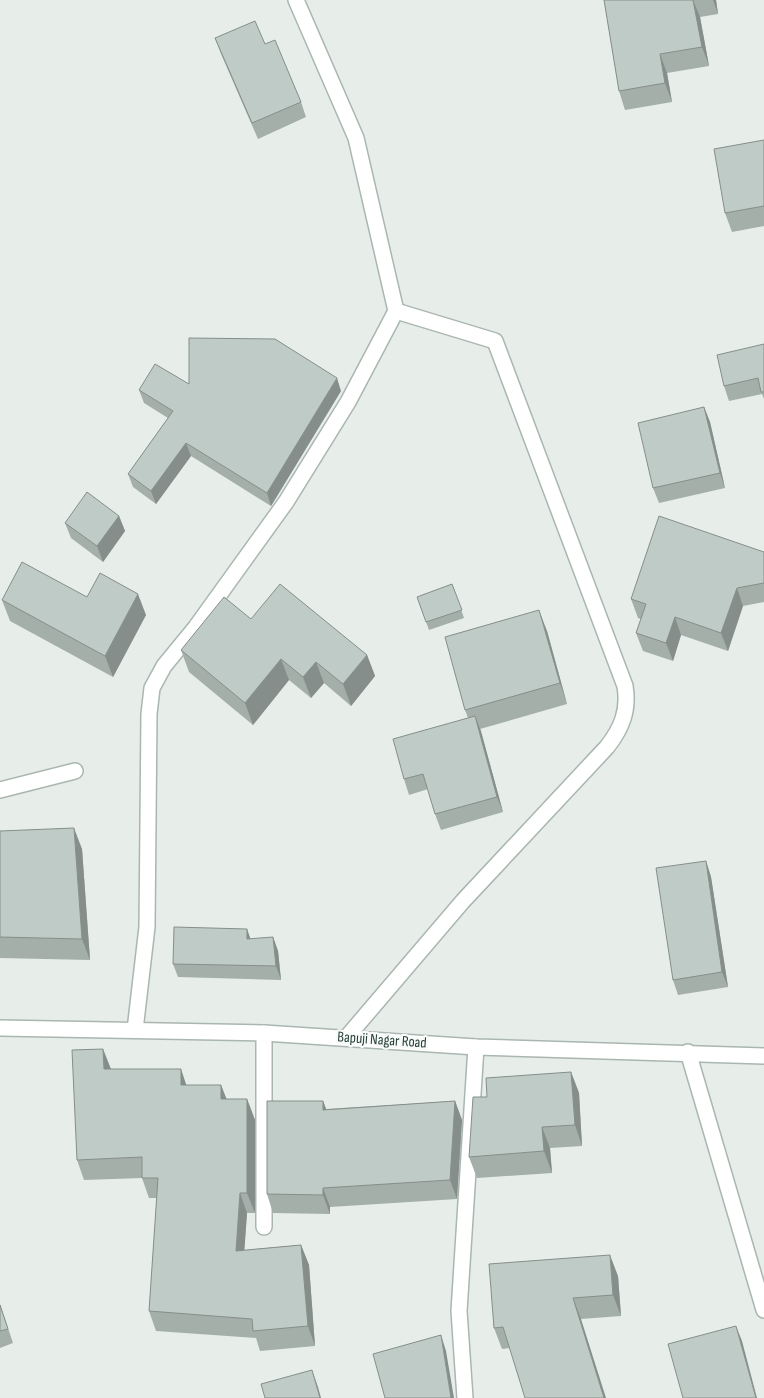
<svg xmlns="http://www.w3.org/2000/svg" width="764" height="1398" viewBox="0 0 764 1398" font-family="'Sofia Sans Condensed',sans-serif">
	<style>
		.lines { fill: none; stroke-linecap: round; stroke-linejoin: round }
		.minor-casing { stroke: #aab6b0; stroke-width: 18 }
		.minor { stroke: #fff; stroke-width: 15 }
		.wall { fill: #a4afaa }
		.shaded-wall { fill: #868e8b }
		.building { fill: #bfcbc6; stroke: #868e8b }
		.labels { text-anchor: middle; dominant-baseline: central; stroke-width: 4.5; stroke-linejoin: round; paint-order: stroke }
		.street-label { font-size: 15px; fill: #273f36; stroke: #f7faf8 }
	</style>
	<rect width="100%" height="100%" fill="#e7eeea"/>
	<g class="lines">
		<defs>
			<g id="minor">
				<path d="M0,790L75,771"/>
				<path d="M0,1028L264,1033L476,1047L764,1056"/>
				<path d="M135,1030L147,927L149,714L152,688L164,666L196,627L286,502L348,402L396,311L356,138L296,0"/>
				<path d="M347,1037L463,901L607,747C622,728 629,710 625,686L495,341L396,311"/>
				<path d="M688,1052L764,1310"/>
				<path d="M264,1227V1033"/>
				<path d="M465,1398L459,1311L476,1047"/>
			</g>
		</defs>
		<use href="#minor" class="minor-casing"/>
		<use href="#minor" class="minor"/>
	</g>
	<g class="wall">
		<path d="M604,0H716L718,14L700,17L709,66L667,73L672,102L625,110L619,91Z"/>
		<path d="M215,38L265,44L301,102L306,117L258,139L221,54Z"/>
		<path d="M764,140V226L732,232L725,213Z"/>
		<path d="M764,344V399L762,394L729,401L724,386Z"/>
		<path d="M189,384L341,391L271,506L191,456L156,504L133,487L128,474L168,418L144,403L139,390Z"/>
		<path d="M704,407L710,422L725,488L659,503L653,488Z"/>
		<path d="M119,516L125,531L103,562L71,538L65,523Z"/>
		<path d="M764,552V602L743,606L728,651L681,635L673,661L643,651L636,633L641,619L638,618L631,599Z"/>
		<path d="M452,584L464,618L429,630L417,597Z"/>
		<path d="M2,600L146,615L113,677L10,621Z"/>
		<path d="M251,619L367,655L375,676L351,706L324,683L311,698L289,680L253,725L189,672L181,650Z"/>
		<path d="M547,631L567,704L480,729L503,812L441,830L435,814L428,789L409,795L404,779L468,718L465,710Z"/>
		<path d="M0,831L82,849L90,960L0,958Z"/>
		<path d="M706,861L711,877L728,987L678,995L673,980Z"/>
		<path d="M273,937L278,951L281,980L178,977L173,964Z"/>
		<path d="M103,1049L110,1069L187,1085H221L226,1099H247L255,1120V1213H247L244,1250L301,1245L309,1265L315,1346L260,1351L256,1338L156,1331L149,1311L157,1198H149L142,1178L84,1180L77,1160Z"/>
		<path d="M571,1072L579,1093L582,1146L550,1148L552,1173L477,1178L469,1157L487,1097Z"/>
		<path d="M323,1101L326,1109L455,1101L462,1120L457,1199L330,1207V1214L273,1213L267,1194Z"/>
		<path d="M618,1276L621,1316L581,1319L510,1348L502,1349L494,1328Z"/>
		<path d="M0,1304L13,1343L0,1348Z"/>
	</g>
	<g class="shaded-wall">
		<path d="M693,0L700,17L709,66L702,47Z"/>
		<path d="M713,0H716L718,14Z"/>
		<path d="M660,54L667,73L672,102L665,83Z"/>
		<path d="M337,378L341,391L271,506L267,493Z"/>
		<path d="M704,407L710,422L725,488L720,473Z"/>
		<path d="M186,443L191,456L156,504L151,491Z"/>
		<path d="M119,516L125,531L103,562L97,546Z"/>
		<path d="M737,588L743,606L728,651L721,633Z"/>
		<path d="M138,594L146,615L113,677L105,656Z"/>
		<path d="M539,610L547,631L567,704L560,683Z"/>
		<path d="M675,617L681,635L673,661L666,643Z"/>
		<path d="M367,655L375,676L351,706L343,684Z"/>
		<path d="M281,659L289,680L253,725L245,703Z"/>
		<path d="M316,662L324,683L311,698L303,677Z"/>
		<path d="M475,716L481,731L503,812L497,797Z"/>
		<path d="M74,828L82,849L90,960L82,939Z"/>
		<path d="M706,861L711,877L728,987L722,972Z"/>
		<path d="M247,929L252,943L247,939Z"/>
		<path d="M273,937L278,951L281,980L276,966Z"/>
		<path d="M103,1049L111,1069H104Z"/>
		<path d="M181,1069L188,1090L181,1085Z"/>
		<path d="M571,1072L579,1093L582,1146L575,1125Z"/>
		<path d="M221,1085L229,1105L221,1099Z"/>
		<path d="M247,1099L255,1120V1213L247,1193Z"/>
		<path d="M323,1101L330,1119L323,1110Z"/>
		<path d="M455,1101L462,1120L457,1199L450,1180Z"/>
		<path d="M542,1127L550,1148L552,1173L544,1151Z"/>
		<path d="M323,1188L330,1207V1214L323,1195Z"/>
		<path d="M240,1193L247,1213L243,1271L236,1251Z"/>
		<path d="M301,1245L309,1265L315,1346L308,1326Z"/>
		<path d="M610,1255L618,1276L621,1316L613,1295Z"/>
		<path d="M573,1298L581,1319L606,1398H604Z"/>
		<path d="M736,1326L742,1341L757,1398H756Z"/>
		<path d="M441,1335L446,1351L454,1398H451Z"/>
		<path d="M312,1370L318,1387L321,1398H320Z"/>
	</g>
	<g class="building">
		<path d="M604,0H693L702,47L660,54L665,83L619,91Z"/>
		<path d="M255,21L265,44L275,40L301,102L252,123L215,38Z"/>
		<path d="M764,140V206L725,213L714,149Z"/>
		<path d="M189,338L275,339L337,378L267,493L186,443L151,491L128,474L173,411L139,390L155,364L189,384Z"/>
		<path d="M764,344V392H761L758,378L724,386L717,355Z"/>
		<path d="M704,407L720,473L653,488L638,423Z"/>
		<path d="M87,492L119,516L97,546L65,523Z"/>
		<path d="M659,516L764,552V583L737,588L721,633L675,617L666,643L636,633L646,604L631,599Z"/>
		<path d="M22,562L87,597L100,573L138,594L105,656L2,600Z"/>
		<path d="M280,584L367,655L343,684L316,662L303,677L281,659L245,703L181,650L224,597L251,619Z"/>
		<path d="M452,584L462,610L426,622L417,597Z"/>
		<path d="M539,610L560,683L465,710L445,637Z"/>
		<path d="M475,716L497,797L435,814L423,774L404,779L393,739Z"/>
		<path d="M74,828L82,939L0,937V831Z"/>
		<path d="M706,861L722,972L673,980L656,868Z"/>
		<path d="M174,927L247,929V939L273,937L276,966L173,964Z"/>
		<path d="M103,1049L104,1069H181V1085H221V1099H247V1193H240L236,1251L301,1245L308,1326L253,1331L252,1319L149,1311L158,1178H142V1157L77,1160L72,1050Z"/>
		<path d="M571,1072L575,1125L542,1127L544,1151L469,1157L473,1097H487L486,1078Z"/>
		<path d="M267,1101H323V1110L455,1101L450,1180L323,1188V1195L267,1194Z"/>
		<path d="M610,1255L613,1295L573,1298L604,1398H525L503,1327L494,1328L489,1264Z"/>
		<path d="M0,1305L8,1329L0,1331Z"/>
		<path d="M736,1326L756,1398H683L668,1344Z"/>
		<path d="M441,1335L451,1398H385L373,1354Z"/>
		<path d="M312,1370L320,1398H265L261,1384Z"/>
	</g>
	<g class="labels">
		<g class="street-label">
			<text transform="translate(382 1040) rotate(4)">Bapuji Nagar Road</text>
		</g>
	</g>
</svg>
